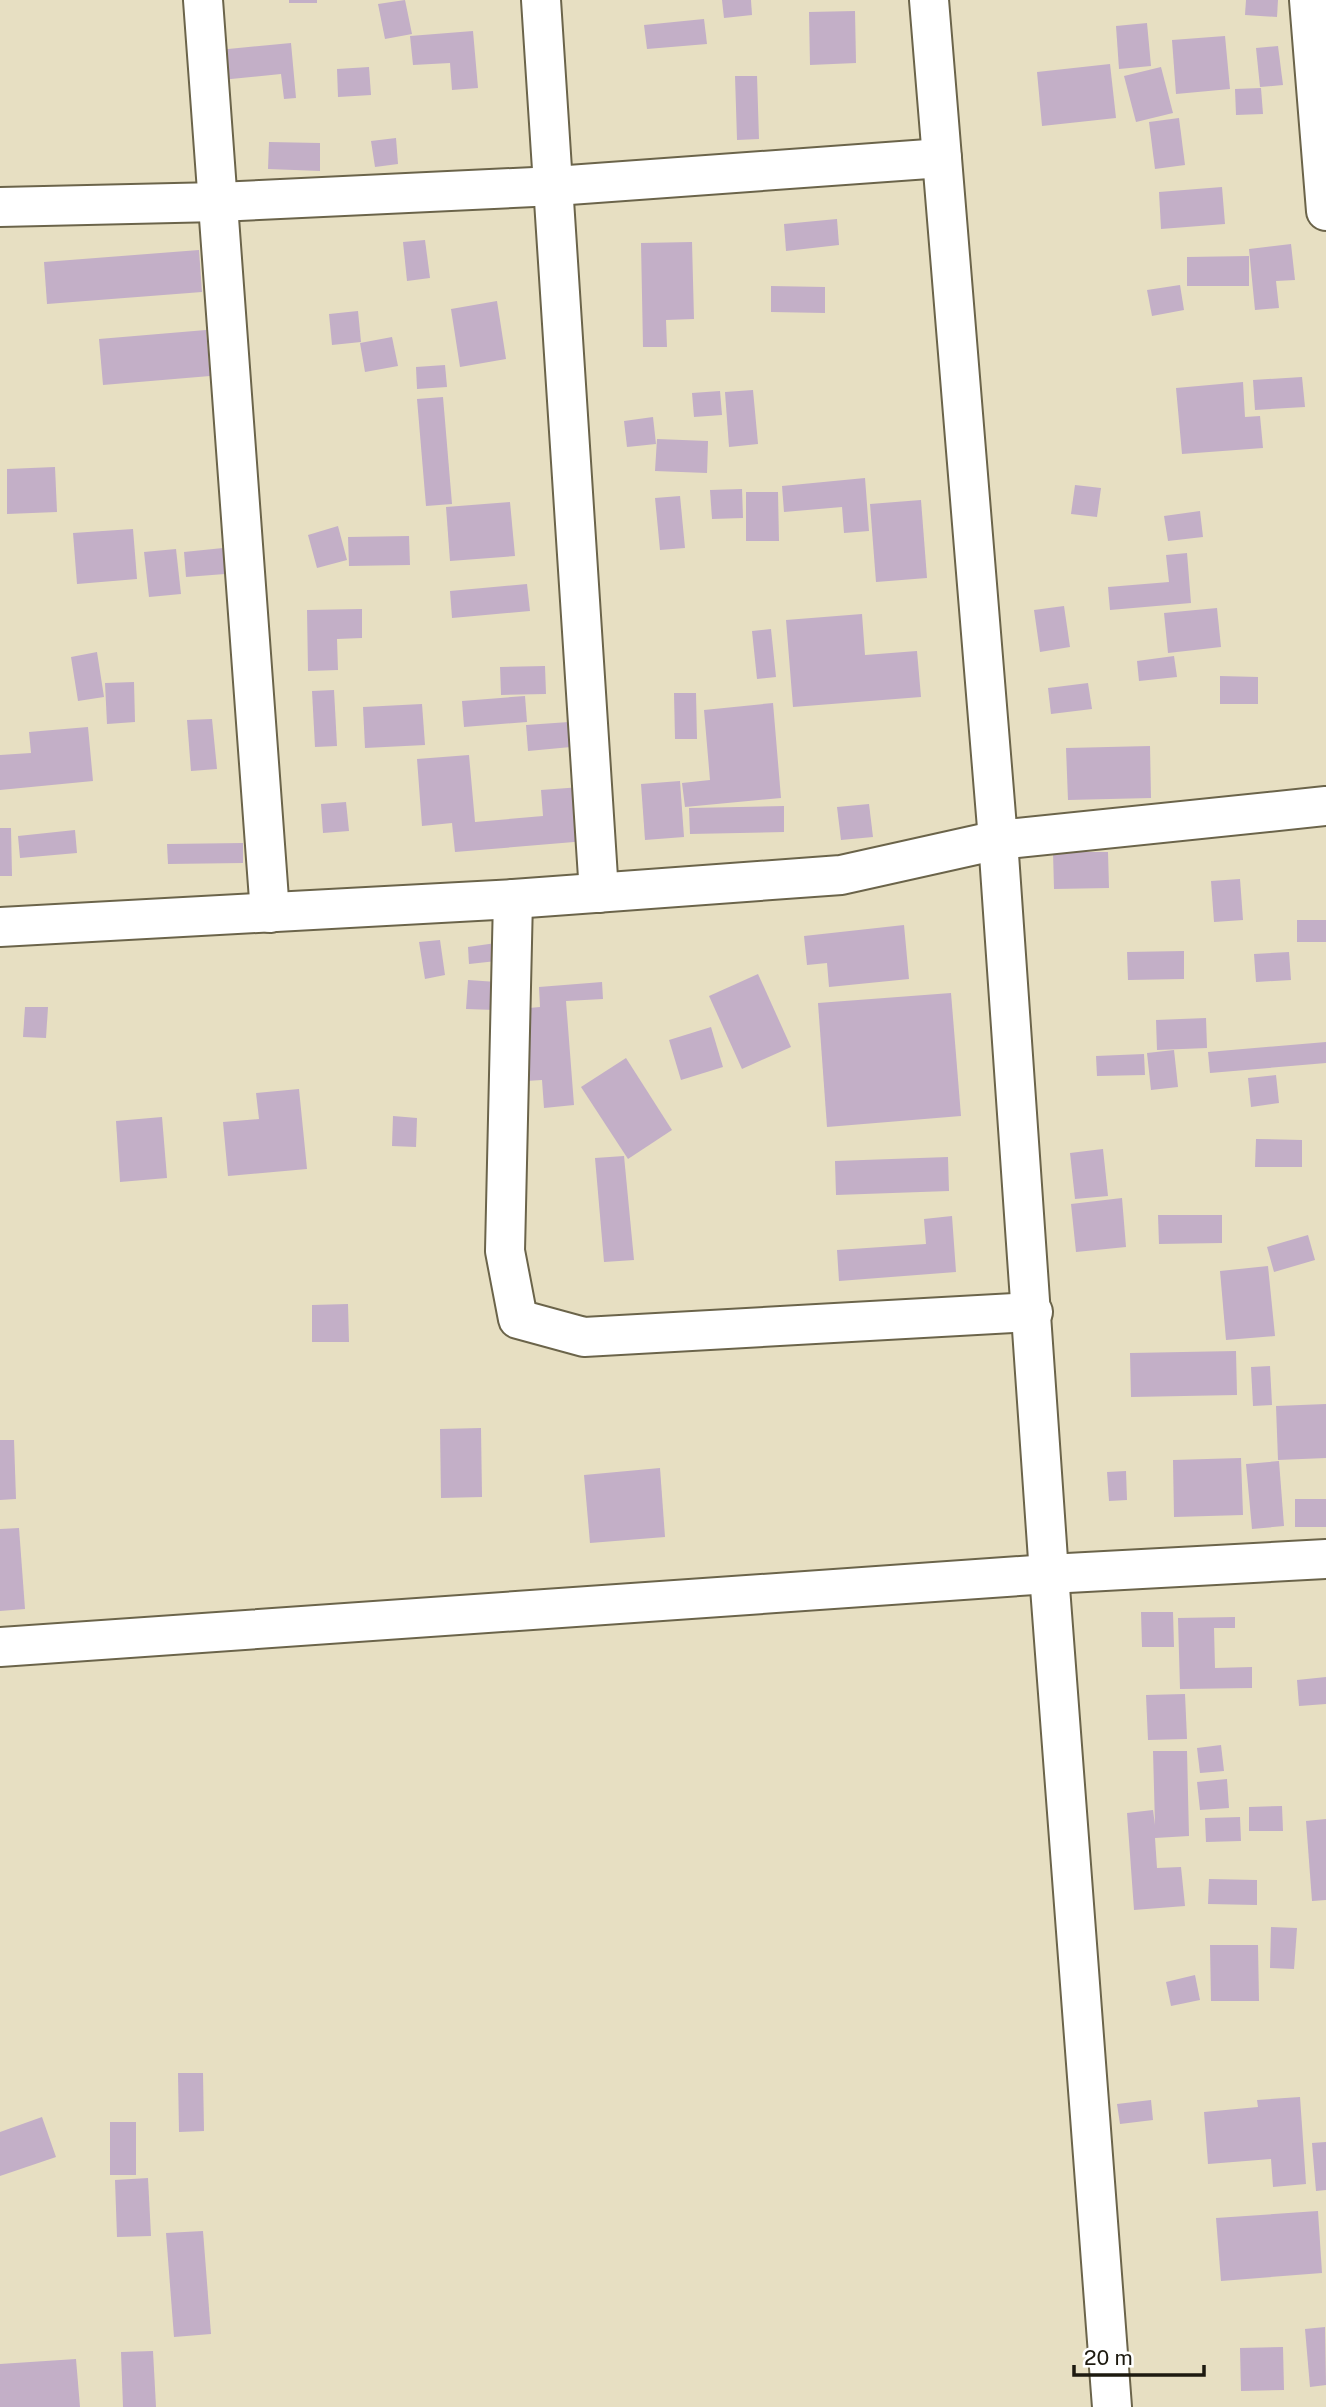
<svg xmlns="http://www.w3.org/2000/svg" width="1326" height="2407" viewBox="0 0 1326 2407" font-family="'Public Sans',sans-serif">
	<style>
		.building { fill: #c3afc7 }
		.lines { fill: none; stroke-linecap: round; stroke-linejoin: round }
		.minor-casing { stroke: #6b644a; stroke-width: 42 }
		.minor { stroke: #fff; stroke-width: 38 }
	</style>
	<rect width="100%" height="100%" fill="#e7dfc2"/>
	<g class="building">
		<rect x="289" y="0" width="28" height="3"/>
		<path d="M405,0L412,34L385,39L378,4Z"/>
		<path d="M722,0H751L752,15L724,18Z"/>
		<path d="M1246,0H1278L1277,17L1245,15Z"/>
		<path d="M855,11L856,63L810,65L809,12Z"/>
		<path d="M704,19L707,44L647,49L644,25Z"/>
		<path d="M1147,23L1151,66L1119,69L1116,26Z"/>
		<path d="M473,31L478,88L452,90L450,63L413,65L410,36Z"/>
		<path d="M1225,36L1230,89L1176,94L1172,40Z"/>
		<path d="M291,43L296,98L284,99L281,74L221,80L218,50Z"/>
		<path d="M1278,46L1283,85L1260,87L1256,48Z"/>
		<path d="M1110,64L1116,118L1042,126L1037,72Z"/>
		<path d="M369,67L371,95L338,97L337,69Z"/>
		<path d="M1161,67L1173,113L1136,122L1124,76Z"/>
		<path d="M735,76H757L759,139L737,140Z"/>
		<path d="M1261,88L1263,114L1236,115L1235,89Z"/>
		<path d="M1179,118L1185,165L1155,169L1149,122Z"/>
		<path d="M396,138L398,164L375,167L371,141Z"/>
		<path d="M269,142L320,143V171L268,169Z"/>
		<path d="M1222,187L1225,224L1161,229L1159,192Z"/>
		<path d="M837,219L839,245L786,251L784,224Z"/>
		<path d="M425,240L430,278L407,281L403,242Z"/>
		<path d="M692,242L694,319L666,320L667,347H643L641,243Z"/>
		<path d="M1291,244L1295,280L1276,281L1279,308L1255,310L1249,249Z"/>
		<path d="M199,250L202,292L47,304L44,262Z"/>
		<path d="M1249,256V286H1187V257Z"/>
		<path d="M1180,285L1184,310L1152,316L1147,290Z"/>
		<path d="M771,286L825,287V313L771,312Z"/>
		<path d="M497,301L506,359L460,367L451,309Z"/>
		<path d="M358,311L361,342L332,345L329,314Z"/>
		<path d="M206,330L210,376L103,385L99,339Z"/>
		<path d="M392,337L398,366L365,372L360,343Z"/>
		<path d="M445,365L447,387L417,389L416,367Z"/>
		<path d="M1302,377L1305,407L1255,410L1253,380Z"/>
		<path d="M1243,382L1245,417L1260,416L1263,448L1182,454L1176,388Z"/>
		<path d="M753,390L758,444L729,447L725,392Z"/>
		<path d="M720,391L722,415L694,417L692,393Z"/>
		<path d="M443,397L452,504L426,506L417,399Z"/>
		<path d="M653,417L656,444L627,447L624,421Z"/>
		<path d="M657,439L708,441L707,473L655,471Z"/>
		<path d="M55,467L57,512L7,514V469Z"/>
		<path d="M865,478L869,531L844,533L842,507L784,512L782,486Z"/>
		<path d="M1075,485L1101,488L1097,517L1071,514Z"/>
		<path d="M742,489L743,518L712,519L710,490Z"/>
		<path d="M746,492H778L779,541H746Z"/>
		<path d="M680,496L685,548L660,550L655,498Z"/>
		<path d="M921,500L927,578L876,582L870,504Z"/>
		<path d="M510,502L515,556L450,561L446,507Z"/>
		<path d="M1200,511L1203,537L1168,541L1164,516Z"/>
		<path d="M338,526L347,560L317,568L308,535Z"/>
		<path d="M133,529L137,579L77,584L73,533Z"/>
		<path d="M409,536L410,565L349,566L348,537Z"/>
		<path d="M223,548L225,574L186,577L184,552Z"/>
		<path d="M176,549L181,594L149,597L144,552Z"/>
		<path d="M1187,553L1191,603L1110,610L1108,587L1169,582L1166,555Z"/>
		<path d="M527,584L530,611L452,618L450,591Z"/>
		<path d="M1064,606L1070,647L1040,652L1034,610Z"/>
		<path d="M1217,608L1221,647L1168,653L1164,613Z"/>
		<path d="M362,609V638L337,639L338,670L308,671L307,610Z"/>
		<path d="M862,614L865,655L917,651L921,697L793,707L786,620Z"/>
		<path d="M771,629L776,677L757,679L752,631Z"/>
		<path d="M97,652L104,697L78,701L71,657Z"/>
		<path d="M1174,656L1177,677L1139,681L1137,661Z"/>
		<path d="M545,666L546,694L501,695L500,667Z"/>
		<path d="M1220,676L1258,677V704H1220Z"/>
		<path d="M134,682L135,722L107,724L105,683Z"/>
		<path d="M1088,683L1092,709L1051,714L1048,688Z"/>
		<path d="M334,690L337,746L315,747L312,691Z"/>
		<path d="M674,693H696L697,739H675Z"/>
		<path d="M525,696L527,722L464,727L462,701Z"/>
		<path d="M773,703L781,798L685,807L682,783L710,780L704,710Z"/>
		<path d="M422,704L425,745L365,748L363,707Z"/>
		<path d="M212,719L217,769L191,771L187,720Z"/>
		<path d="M569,722L571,747L528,751L526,725Z"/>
		<path d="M88,727L93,781L0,790V755L31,753L29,732Z"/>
		<path d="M1150,746L1151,798L1068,800L1066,748Z"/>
		<path d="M469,755L475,822L543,816L541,790L581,787L586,841L455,852L452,823L422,826L417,759Z"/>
		<path d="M680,781L684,837L645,840L641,784Z"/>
		<path d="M346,802L349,831L323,833L321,804Z"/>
		<path d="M869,804L873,837L841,840L837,807Z"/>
		<path d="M784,806V832L690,834L689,808Z"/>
		<path d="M0,828H11L12,876H0Z"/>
		<path d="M75,830L77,853L20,858L18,836Z"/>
		<path d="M243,843V863L168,864L167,844Z"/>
		<path d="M1053,852H1108L1109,888L1054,889Z"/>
		<path d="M1240,879L1243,920L1214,922L1211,881Z"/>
		<rect x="1297" y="920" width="29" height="22"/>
		<path d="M904,925L909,979L829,987L827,963L807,965L804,936Z"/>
		<path d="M440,940L445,975L425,979L419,942Z"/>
		<path d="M503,942L506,960L469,964L468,947Z"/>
		<path d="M1184,951V979L1128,980L1127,952Z"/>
		<path d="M1289,952L1291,980L1256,982L1254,954Z"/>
		<path d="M758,974L791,1047L742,1069L709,996Z"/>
		<path d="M468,980L497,982L495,1010L466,1009Z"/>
		<path d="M602,982L603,999L566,1001L574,1105L544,1108L542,1080L526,1081L518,1009L540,1007L539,987Z"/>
		<path d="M951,993L961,1116L827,1127L818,1003Z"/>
		<path d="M25,1007H48L46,1038L23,1037Z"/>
		<path d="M1206,1018L1207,1048L1157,1050L1156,1020Z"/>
		<path d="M711,1027L723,1067L681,1080L669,1040Z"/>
		<path d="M1326,1042V1063L1210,1073L1208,1052Z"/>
		<path d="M1174,1050L1178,1087L1151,1090L1147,1053Z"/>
		<path d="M1144,1054L1145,1075L1097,1076L1096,1056Z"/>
		<path d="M626,1058L672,1130L628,1159L581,1087Z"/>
		<path d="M1276,1075L1279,1103L1251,1107L1248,1078Z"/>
		<path d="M299,1089L307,1169L228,1176L223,1122L259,1119L256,1093Z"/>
		<path d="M393,1116L417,1118L416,1147L392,1146Z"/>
		<path d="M162,1117L167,1178L120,1182L116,1121Z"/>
		<path d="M1256,1139L1302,1140V1167H1255Z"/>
		<path d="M1103,1149L1108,1196L1075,1199L1070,1153Z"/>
		<path d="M624,1156L634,1260L604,1262L595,1158Z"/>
		<path d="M948,1157L949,1191L836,1195L835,1161Z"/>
		<path d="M1122,1198L1126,1247L1076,1252L1071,1204Z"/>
		<path d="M1158,1215H1222V1243L1159,1244Z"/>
		<path d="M952,1216L956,1272L839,1281L837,1250L926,1244L924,1219Z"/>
		<path d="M1308,1235L1315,1260L1274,1272L1267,1247Z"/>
		<path d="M1268,1266L1275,1336L1226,1340L1220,1271Z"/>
		<path d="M348,1304L349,1342H312V1305Z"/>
		<path d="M1236,1351L1237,1395L1131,1397L1130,1353Z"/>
		<path d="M1270,1366L1272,1405L1253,1406L1251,1367Z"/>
		<path d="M1326,1404V1458L1278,1460L1276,1406Z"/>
		<path d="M481,1428L482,1497L441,1498L440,1429Z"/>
		<path d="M0,1440H14L16,1499L0,1500Z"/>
		<path d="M1241,1458L1243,1515L1174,1517L1173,1460Z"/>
		<path d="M1279,1461L1284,1526L1252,1529L1246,1464Z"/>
		<path d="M660,1468L665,1537L590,1543L584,1475Z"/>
		<path d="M1126,1471L1127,1500L1109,1501L1107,1472Z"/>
		<rect x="1295" y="1499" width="31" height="28"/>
		<path d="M19,1528L25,1609L0,1611V1529Z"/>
		<path d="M1141,1612H1173L1174,1647H1142Z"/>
		<path d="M1235,1617V1628H1214L1215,1668L1252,1667V1688L1180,1689L1178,1618Z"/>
		<path d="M1326,1677V1704L1299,1706L1297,1680Z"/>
		<path d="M1185,1694L1187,1739L1148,1740L1146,1695Z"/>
		<path d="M1221,1745L1224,1771L1200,1773L1197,1748Z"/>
		<path d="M1153,1751H1187L1189,1836L1155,1838L1157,1868L1181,1867L1185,1906L1134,1910L1127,1813L1153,1810L1155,1825Z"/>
		<path d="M1227,1779L1229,1808L1200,1810L1197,1782Z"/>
		<path d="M1282,1806L1283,1831H1249V1807Z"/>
		<path d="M1240,1817L1241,1841L1206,1842L1205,1818Z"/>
		<path d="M1326,1819V1900L1312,1901L1306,1821Z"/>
		<path d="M1209,1879L1257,1880V1905L1208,1904Z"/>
		<path d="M1271,1927L1297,1928L1294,1969L1270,1968Z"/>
		<path d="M1210,1945H1258L1259,2001H1211Z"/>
		<path d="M1195,1975L1200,2000L1171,2006L1166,1982Z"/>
		<path d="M178,2073H203L204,2131L179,2132Z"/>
		<path d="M1300,2097L1306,2184L1273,2187L1271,2159L1208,2164L1204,2112L1258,2107L1257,2100Z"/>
		<path d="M1151,2100L1153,2120L1120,2124L1117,2104Z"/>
		<path d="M42,2117L56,2157L0,2176V2132Z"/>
		<rect x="110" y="2122" width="26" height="53"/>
		<path d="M1326,2142V2190L1316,2191L1312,2143Z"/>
		<path d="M148,2178L151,2236L117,2237L115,2180Z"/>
		<path d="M1318,2211L1322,2273L1221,2281L1216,2218Z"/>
		<path d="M203,2231L211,2334L174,2337L166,2233Z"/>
		<path d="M1325,2327L1326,2385L1310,2387L1305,2329Z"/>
		<path d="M1283,2347L1284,2390L1241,2391L1240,2348Z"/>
		<path d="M153,2351L156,2407H123L121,2352Z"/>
		<path d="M76,2359L80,2407H0V2364Z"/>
	</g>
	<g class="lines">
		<defs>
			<g id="minor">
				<path d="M203,0L270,913"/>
				<path d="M541,0L599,893"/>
				<path d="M929,0L998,840L1049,1574L1112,2407"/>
				<path d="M1309,0L1326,211"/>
				<path d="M0,207L218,202L555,186L942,158"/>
				<path d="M513,899L505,1251L518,1319L584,1337L1033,1312"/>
				<path d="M0,927L513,899L841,875L998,840L1326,806"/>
				<path d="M0,1647L1049,1574L1326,1559"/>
			</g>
		</defs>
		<use href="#minor" class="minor-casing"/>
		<use href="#minor" class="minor"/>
	</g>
	<path d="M1074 2365v10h130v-10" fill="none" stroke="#1d1a10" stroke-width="3.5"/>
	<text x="1084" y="2365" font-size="21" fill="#1d1a10" stroke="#ffffff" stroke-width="5" paint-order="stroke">20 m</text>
</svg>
